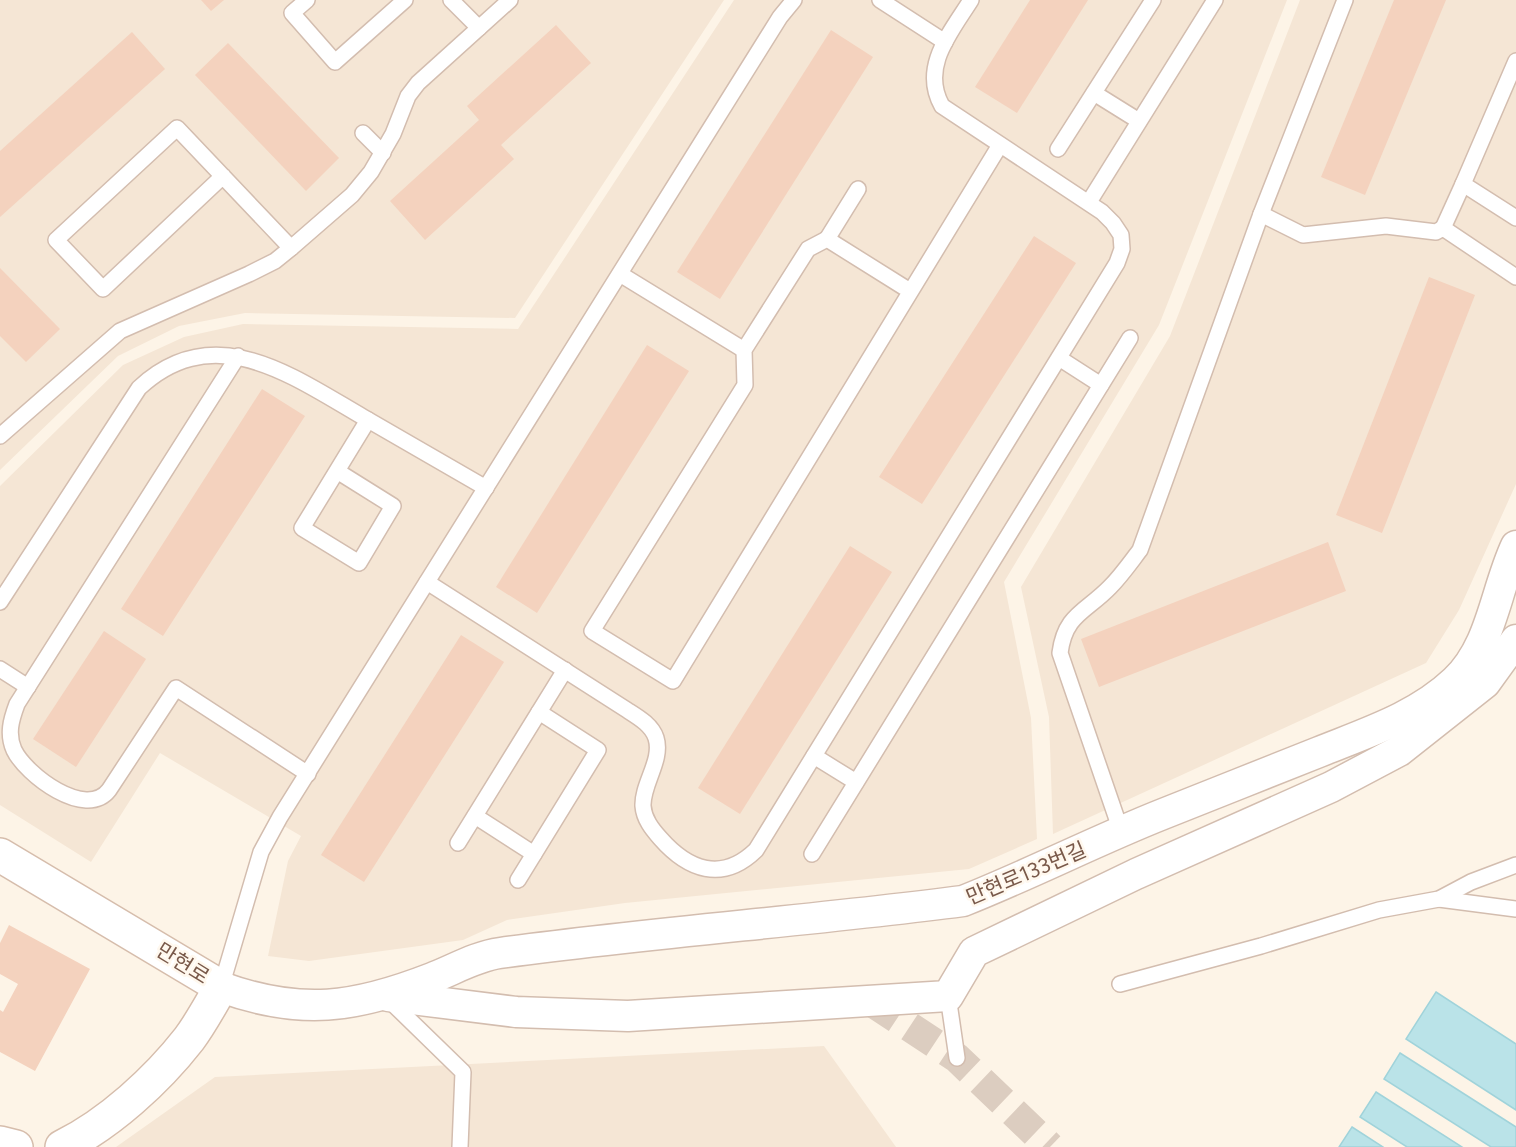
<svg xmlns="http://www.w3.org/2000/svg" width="1516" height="1147" viewBox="0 0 1516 1147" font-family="Figtree,'Noto Sans KR',sans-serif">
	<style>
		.residential { fill: #f5e6d5 }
		.water { fill: #bae3e8; stroke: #a0d3da; stroke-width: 1.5 }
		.building { fill: #f4d2be }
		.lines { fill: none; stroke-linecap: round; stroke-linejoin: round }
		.street-tunnel { stroke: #dccdc0; stroke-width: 30; stroke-dasharray: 30 15; stroke-linecap: butt }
		.lane-casing { stroke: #d3bdaf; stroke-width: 18 }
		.street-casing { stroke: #d3bdaf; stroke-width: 33 }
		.secondary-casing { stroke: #d6bdac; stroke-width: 36 }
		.lane { stroke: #fff; stroke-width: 15 }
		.street { stroke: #fff; stroke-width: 30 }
		.secondary { stroke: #fff; stroke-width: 33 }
		.labels { text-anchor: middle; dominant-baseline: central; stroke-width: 5; stroke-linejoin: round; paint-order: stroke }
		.street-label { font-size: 21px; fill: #79594a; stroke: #fff8ee }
	</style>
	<rect width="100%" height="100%" fill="#fdf4e7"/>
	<g class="residential">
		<path d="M0,0H724L515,318L245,313L179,326L118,356L0,470Z"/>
		<path d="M734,0H1287L1159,325L1004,582L1031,718L1037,839L969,869L625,903L507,920L463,940L309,961L268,956L288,861L301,836L160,753L91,862L0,805V486L123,365L184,337L243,324L518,329Z"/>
		<path d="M1300,0H1516V484L1459,610L1426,663L1053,834L1049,717L1021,587L1170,336Z"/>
		<path d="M824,1046L896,1147H116L215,1077Z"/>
	</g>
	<g class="water">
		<path d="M1436,992L1516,1044V1110L1406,1039Z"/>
		<path d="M1400,1053L1516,1127V1147H1491L1384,1079Z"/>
		<path d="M1376,1092L1462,1147H1407L1360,1117Z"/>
		<path d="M1352,1127L1383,1147H1339Z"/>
	</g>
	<g class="building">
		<path d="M201,0H224L211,11Z"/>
		<path d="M1030,0H1088L1017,113L975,87Z"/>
		<path d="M1394,0H1446L1365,195L1321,177Z"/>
		<path d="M556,25L591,63L501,145L514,159L425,240L390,201L479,120L467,106Z"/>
		<path d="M831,30L873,57L720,299L677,272Z"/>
		<path d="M132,32L165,69L0,217V151Z"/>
		<path d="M228,43L339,158L306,191L195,75Z"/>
		<path d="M1034,236L1076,263L922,504L879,477Z"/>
		<path d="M0,268L60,329L26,362L0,336Z"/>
		<path d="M1429,277L1475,295L1382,533L1336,515Z"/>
		<path d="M647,345L689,371L537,613L496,587Z"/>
		<path d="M262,389L305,416L163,636L121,609Z"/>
		<path d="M1328,542L1346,591L1099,687L1081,639Z"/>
		<path d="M850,546L892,572L740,814L698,788Z"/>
		<path d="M104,631L146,659L76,767L33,739Z"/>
		<path d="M461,635L504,662L364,882L321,855Z"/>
		<path d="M9,925L90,969L35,1071L0,1052V1010L3,1012L18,984L0,974V943Z"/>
	</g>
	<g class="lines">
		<path class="street-tunnel" d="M872,1002L957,1058L1050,1147"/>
		<defs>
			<g id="lane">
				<path d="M307,0L292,13L335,62L405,0"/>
				<path d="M451,0L479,28"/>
				<path d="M880,0L945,42"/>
				<path d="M1516,61L1463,184L1516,218"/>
				<path d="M1094,93L1139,121"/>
				<path d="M363,133L383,153"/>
				<path d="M1058,149L1153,0"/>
				<path d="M223,176L103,289L56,240L177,128L291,248"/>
				<path d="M1089,202L1215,0"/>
				<path d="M1261,214L1303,235L1386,226L1436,232L1443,228L1516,277"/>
				<path d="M1443,228L1463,184"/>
				<path d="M827,239L858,189"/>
				<path d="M620,274L744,350"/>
				<path d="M910,291L827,239L808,249L744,350L745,385L592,631L673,681L1000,145"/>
				<path d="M238,356L17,704C11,720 7,734 14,750C26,775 86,820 109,790L176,688L308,774"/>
				<path d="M1059,358L1101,385"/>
				<path d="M0,436L120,331L249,274L275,261L291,248L352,195L371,172L393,134L408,96L418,83L510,0"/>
				<path d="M337,471L393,506L359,563L302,528L368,420"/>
				<path d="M427,582L627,710C638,717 652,725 656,738C663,760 642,784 643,806C644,819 652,829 660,838C688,870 722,883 756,850L1117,263L1122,249L1121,235L1113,223L1102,212L942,106C920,67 951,32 971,0"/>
				<path d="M0,602L139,388C214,318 292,376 363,417C404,441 445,464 486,488"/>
				<path d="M0,669L28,687"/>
				<path d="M814,756L856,782"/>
				<path d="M475,816L534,854"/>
				<path d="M1121,831L1060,653C1065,614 1086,612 1110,587C1121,576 1130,563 1140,550L1261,214L1345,0"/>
				<path d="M458,843L565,670"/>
				<path d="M812,854L1130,338"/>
				<path d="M518,880L598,750L539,712"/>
				<path d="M1439,899L1516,909"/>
				<path d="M1120,984L1261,946L1379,910L1439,899L1471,882L1516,865"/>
				<path d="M221,987L261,852L280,817L780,17L794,0"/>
				<path d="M948,996L957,1058"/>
				<path d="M389,1000L463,1072L460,1147"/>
			</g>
			<g id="street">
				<path d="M221,987C301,1016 355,1008 432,978C453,970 477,956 500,953C654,932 809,921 963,901C1031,874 1095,841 1163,814C1215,793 1267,773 1319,752C1366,733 1417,717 1455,681C1492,646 1495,591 1516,546"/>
				<path d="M388,996L516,1012L628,1016L948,996L974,952L1136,874L1331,787L1399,751L1485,683L1516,640"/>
			</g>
			<g id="secondary">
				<path d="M0,855L221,987C211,1004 201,1023 189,1039C157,1080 109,1124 62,1147"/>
				<path d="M0,1143L16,1147"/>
			</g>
		</defs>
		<use href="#lane" class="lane-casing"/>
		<use href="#street" class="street-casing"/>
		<use href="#secondary" class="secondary-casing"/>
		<use href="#lane" class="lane"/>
		<use href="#street" class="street"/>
		<use href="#secondary" class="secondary"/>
	</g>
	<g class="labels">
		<g class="street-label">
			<text transform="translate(1026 873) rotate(-23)">만현로133번길</text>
			<text transform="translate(183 963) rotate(32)">만현로</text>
		</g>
	</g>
</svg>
